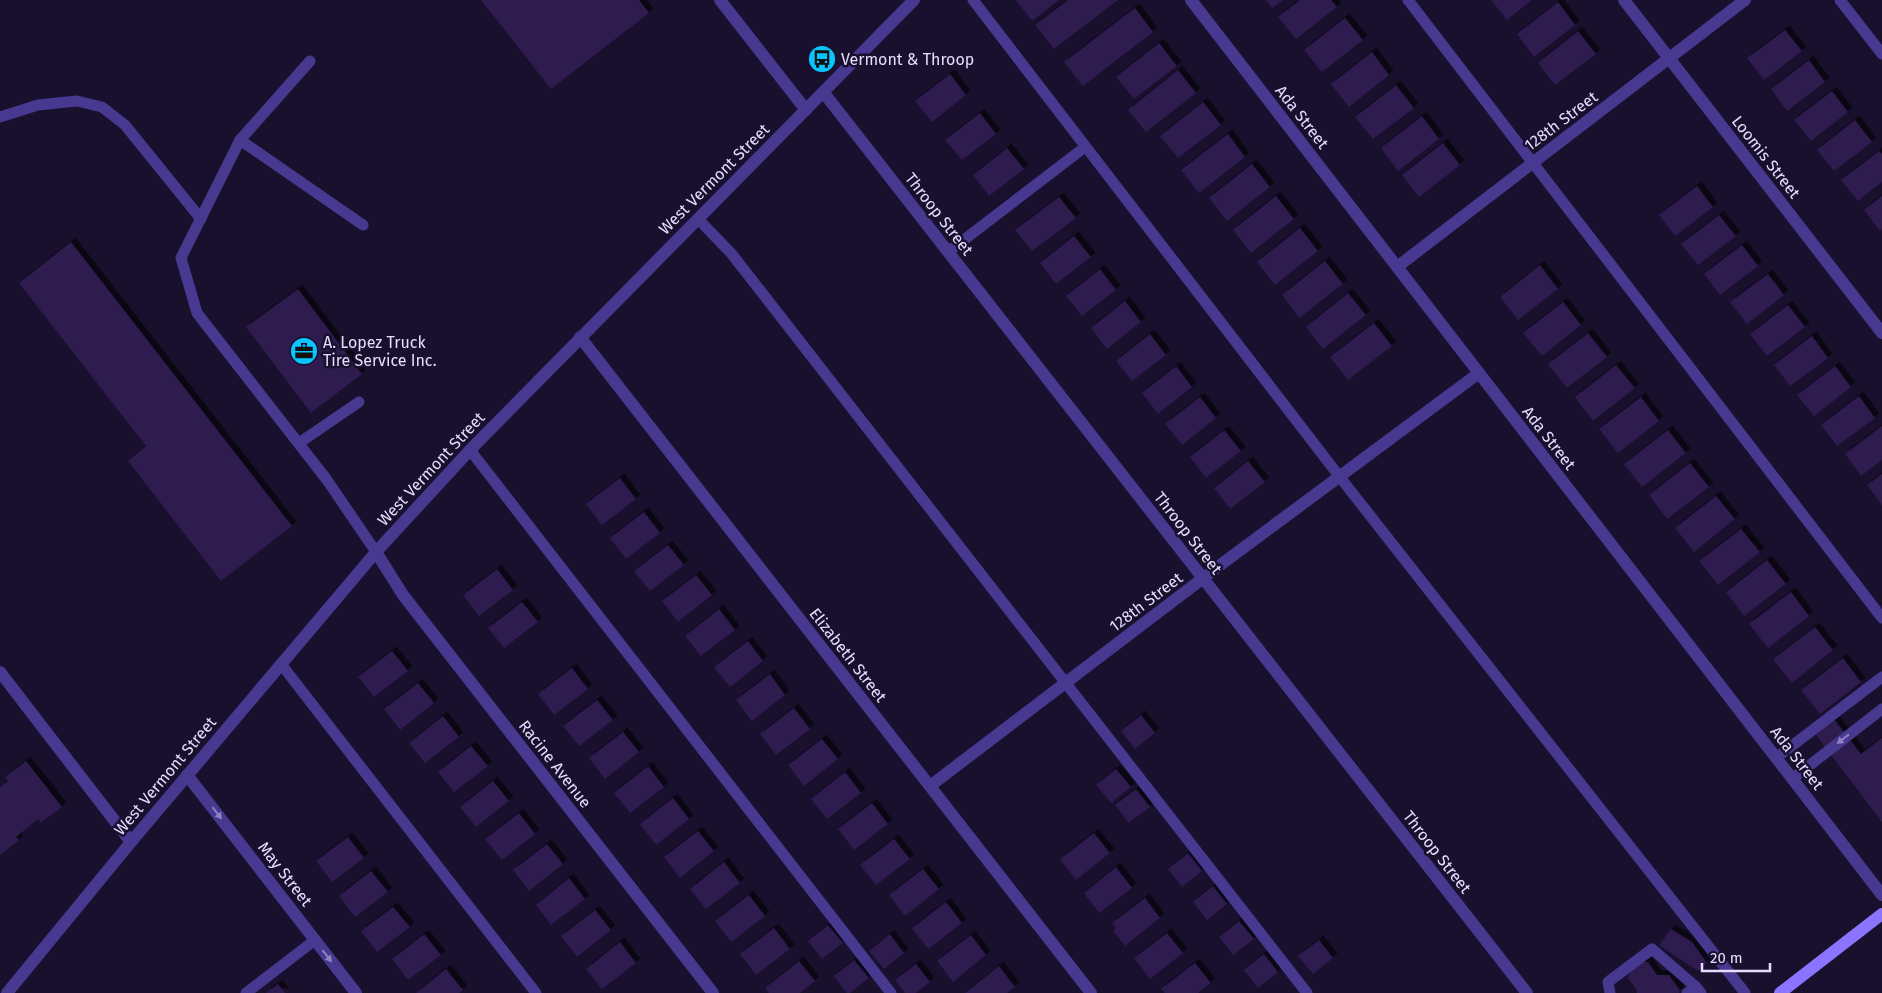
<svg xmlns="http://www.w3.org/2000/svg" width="1882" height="993" viewBox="0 0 1882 993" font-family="'Fira Sans',sans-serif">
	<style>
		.building { fill: #2d1a50; filter: url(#shadow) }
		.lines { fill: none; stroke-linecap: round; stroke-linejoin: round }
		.service { stroke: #473890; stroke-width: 11 }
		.minor { stroke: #473890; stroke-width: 12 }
		.tertiary { stroke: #473890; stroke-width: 12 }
		.secondary { stroke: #8b74ff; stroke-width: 12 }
		.oneway { fill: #8e82c2 }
		.labels { text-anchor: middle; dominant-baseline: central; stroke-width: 5; stroke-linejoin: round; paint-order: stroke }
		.poi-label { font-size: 16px; fill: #e5ddff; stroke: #19102e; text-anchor: start }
		.street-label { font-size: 16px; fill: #e5ddff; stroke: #19102e }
	</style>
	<defs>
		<filter id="shadow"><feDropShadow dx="4.5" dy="-4.5" stdDeviation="0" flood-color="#0009"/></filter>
	</defs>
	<rect width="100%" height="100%" fill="#19102e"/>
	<g class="building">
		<path d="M481,0H639L649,13L551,89Z"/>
		<path d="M1016,0H1059L1032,21Z"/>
		<path d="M1068,0H1118L1054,49L1035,25Z"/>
		<path d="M1266,0H1283L1272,8Z"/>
		<path d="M1300,0H1331L1337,7L1296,39L1278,17Z"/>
		<path d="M1491,0H1532L1507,20Z"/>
		<path d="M1558,2L1575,25L1534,57L1517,34Z"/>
		<path d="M1135,8L1153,32L1083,86L1064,62Z"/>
		<path d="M1345,18L1363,40L1322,72L1304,50Z"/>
		<path d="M1785,30L1802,51L1764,80L1747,58Z"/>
		<path d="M1578,31L1596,54L1555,85L1538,63Z"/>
		<path d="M1159,43L1177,66L1134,99L1116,77Z"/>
		<path d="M1372,52L1389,75L1349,107L1331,84Z"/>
		<path d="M1809,60L1825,82L1787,111L1771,89Z"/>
		<path d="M1178,70L1196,93L1146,132L1128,110Z"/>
		<path d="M950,74L966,95L932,122L915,101Z"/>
		<path d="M1396,85L1414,108L1373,139L1355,117Z"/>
		<path d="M1832,91L1848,112L1811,141L1794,120Z"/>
		<path d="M1203,102L1221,125L1178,158L1160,136Z"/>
		<path d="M980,113L996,134L962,160L945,140Z"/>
		<path d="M1422,116L1439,139L1398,171L1381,148Z"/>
		<path d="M1855,120L1872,142L1834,171L1817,150Z"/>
		<path d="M1228,134L1245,157L1199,193L1181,170Z"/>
		<path d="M1443,143L1460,165L1419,197L1402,175Z"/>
		<path d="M1007,148L1024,169L989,196L973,175Z"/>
		<path d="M1879,151L1882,154V182L1858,201L1841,180Z"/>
		<path d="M1252,164L1270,187L1227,221L1209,198Z"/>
		<path d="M1697,186L1713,207L1675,236L1659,215Z"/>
		<path d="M1276,196L1294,219L1251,253L1233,230Z"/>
		<path d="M1882,196V229L1880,231L1864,210Z"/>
		<path d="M1059,197L1076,218L1032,251L1015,230Z"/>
		<path d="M1719,215L1736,236L1698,265L1681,244Z"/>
		<path d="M1300,228L1318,251L1275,285L1257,262Z"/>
		<path d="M1074,236L1091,257L1056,284L1040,263Z"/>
		<path d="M71,242L292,526L221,581L128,461L146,446L19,283Z"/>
		<path d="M1742,245L1758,266L1720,295L1704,274Z"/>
		<path d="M1325,261L1343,284L1299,318L1282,295Z"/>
		<path d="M1540,265L1558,289L1518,320L1500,297Z"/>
		<path d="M1100,269L1116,290L1082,316L1066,296Z"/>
		<path d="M1768,274L1784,295L1747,324L1730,302Z"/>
		<path d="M298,289L362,374L311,413L246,327Z"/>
		<path d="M1348,293L1366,315L1323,349L1306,327Z"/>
		<path d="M1125,301L1141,322L1107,349L1091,328Z"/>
		<path d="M1563,302L1581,325L1542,356L1523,333Z"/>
		<path d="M1788,305L1805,327L1767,356L1750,334Z"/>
		<path d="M1374,323L1392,346L1348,380L1330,357Z"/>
		<path d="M1588,333L1607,357L1567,388L1548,364Z"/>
		<path d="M1150,334L1166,355L1132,381L1116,361Z"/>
		<path d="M1812,336L1828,358L1790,386L1774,365Z"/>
		<path d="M1616,365L1635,388L1593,421L1575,397Z"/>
		<path d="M1176,366L1192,387L1158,414L1142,393Z"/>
		<path d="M1835,366L1851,387L1814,416L1797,395Z"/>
		<path d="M1859,396L1875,418L1837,446L1821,425Z"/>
		<path d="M1200,397L1216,418L1182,445L1165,424Z"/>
		<path d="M1641,397L1659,421L1618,453L1599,429Z"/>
		<path d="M1882,426V460L1861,476L1845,454Z"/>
		<path d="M1224,430L1241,451L1206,478L1190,457Z"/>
		<path d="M1668,430L1686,453L1642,487L1624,464Z"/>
		<path d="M1248,461L1265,482L1230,509L1214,488Z"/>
		<path d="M1690,463L1709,487L1667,519L1649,495Z"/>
		<path d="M1882,474V505L1867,485Z"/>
		<path d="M620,478L636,499L602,525L586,504Z"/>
		<path d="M1716,496L1735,519L1694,552L1675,528Z"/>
		<path d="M644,512L660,533L626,559L610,538Z"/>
		<path d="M1741,529L1760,552L1718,585L1699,561Z"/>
		<path d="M668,545L684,565L650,591L634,571Z"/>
		<path d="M1767,560L1786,584L1744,616L1726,592Z"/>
		<path d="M497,569L513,590L479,616L463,595Z"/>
		<path d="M696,575L712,595L678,622L662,601Z"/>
		<path d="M1791,592L1809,616L1768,648L1749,624Z"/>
		<path d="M522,602L538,622L504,648L488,628Z"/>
		<path d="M719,609L735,630L701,656L685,636Z"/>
		<path d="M1815,627L1833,650L1792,683L1773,659Z"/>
		<path d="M748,641L763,661L730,687L714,667Z"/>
		<path d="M392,651L408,671L374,697L358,677Z"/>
		<path d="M1843,658L1861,682L1820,714L1801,690Z"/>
		<path d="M572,668L588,689L554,715L538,694Z"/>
		<path d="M770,674L785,695L752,721L736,700Z"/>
		<path d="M418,683L434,703L400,730L384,709Z"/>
		<path d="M597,700L613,720L579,746L563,726Z"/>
		<path d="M794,708L810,729L776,755L760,734Z"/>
		<path d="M1141,715L1155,733L1135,749L1121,731Z"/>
		<path d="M443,716L459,737L425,763L409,743Z"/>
		<path d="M1834,719L1861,754L1882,738V822L1815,734Z"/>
		<path d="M623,732L639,752L605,779L589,758Z"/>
		<path d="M822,739L838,759L804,786L788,765Z"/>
		<path d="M471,746L488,766L454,792L438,772Z"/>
		<path d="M26,761L62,807L41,823L38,819L16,837L19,840L0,855V787L8,781L5,777Z"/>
		<path d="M648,766L664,787L630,813L614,793Z"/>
		<path d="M1116,769L1131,787L1111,803L1096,785Z"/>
		<path d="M845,772L861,793L827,819L811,799Z"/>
		<path d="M493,781L509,801L476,827L460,807Z"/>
		<path d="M1136,789L1150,807L1129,823L1115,805Z"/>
		<path d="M673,798L689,819L656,845L640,824Z"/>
		<path d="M872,803L888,824L854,850L838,829Z"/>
		<path d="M519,813L535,834L502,860L485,839Z"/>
		<path d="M698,831L714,851L680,878L664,857Z"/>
		<path d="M1094,833L1110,853L1076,880L1060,859Z"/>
		<path d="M348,837L364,858L332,882L316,861Z"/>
		<path d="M894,839L910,859L876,885L860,865Z"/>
		<path d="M547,844L563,864L529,891L513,870Z"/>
		<path d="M1188,853L1202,871L1182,887L1168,869Z"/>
		<path d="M724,862L740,883L706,909L690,889Z"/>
		<path d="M1116,867L1132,888L1099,913L1084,893Z"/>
		<path d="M923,869L939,889L905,916L889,895Z"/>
		<path d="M371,871L388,892L355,917L339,896Z"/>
		<path d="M569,878L585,899L551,925L536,905Z"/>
		<path d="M1213,886L1227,904L1207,920L1193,902Z"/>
		<path d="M749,895L765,916L731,942L715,921Z"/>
		<path d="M1145,898L1160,918L1125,946L1113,931L1116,928L1112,923Z"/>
		<path d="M946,902L962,923L928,949L912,928Z"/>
		<path d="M393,907L410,927L377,952L361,931Z"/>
		<path d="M595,910L611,930L577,957L561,936Z"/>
		<path d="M1239,921L1254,939L1233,955L1219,937Z"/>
		<path d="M828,925L843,943L822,959L808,941Z"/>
		<path d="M774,928L790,949L756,975L740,954Z"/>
		<path d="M1671,929L1692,942L1707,963L1698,971L1659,945Z"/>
		<path d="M1167,933L1183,953L1150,979L1134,958Z"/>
		<path d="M424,934L441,955L408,980L392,959Z"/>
		<path d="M890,934L904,953L884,969L869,951Z"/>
		<path d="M971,935L986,955L953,982L937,961Z"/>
		<path d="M1319,940L1333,958L1313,974L1298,956Z"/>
		<path d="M620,942L636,963L602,989L586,969Z"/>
		<path d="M1264,954L1278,972L1258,988L1244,970Z"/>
		<path d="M854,960L869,978L850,993H847L834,976Z"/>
		<path d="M799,961L815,981L800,993H769L765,988Z"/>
		<path d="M1642,962H1648L1657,975H1669L1679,989V993H1637V990L1628,978L1629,972Z"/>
		<path d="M1195,963L1211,983L1198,993H1165L1161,989Z"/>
		<path d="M916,964L930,982L916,993H905L895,980Z"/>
		<path d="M999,966L1015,987L1007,993H965Z"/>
		<path d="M446,969L463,990L459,993H416Z"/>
		<path d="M278,984L285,993H266Z"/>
	</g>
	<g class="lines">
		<g class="service">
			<path d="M973,0L1339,476L1745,993"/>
			<path d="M1408,0L1882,618"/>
			<path d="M1840,0L1882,54"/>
			<path d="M310,61L240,140L181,258L197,313L327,480L376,552"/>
			<path d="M0,117L38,105L77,101L102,107L125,125L201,219"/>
			<path d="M240,140L363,225"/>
			<path d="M698,219L731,253L1307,993"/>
			<path d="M948,252L1085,147"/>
			<path d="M299,443L359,402"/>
			<path d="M470,450L891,993"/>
			<path d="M281,664L536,993"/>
			<path d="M1776,758L1882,677"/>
			<path d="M1792,779L1882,709"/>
			<path d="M246,993L315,940"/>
			<path d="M1610,993L1608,982L1652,949L1696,987"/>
			<path d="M1687,993L1696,987L1701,993"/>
		</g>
		<g class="minor">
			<path d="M720,0L806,110"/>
			<path d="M1191,0L1882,895"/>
			<path d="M1624,0L1882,333"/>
			<path d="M824,93L1527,993"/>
			<path d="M1397,267L1745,0"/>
			<path d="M580,337L1091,993"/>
			<path d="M376,552L403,595L713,993"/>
			<path d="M0,672L131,842"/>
			<path d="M187,775L356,993"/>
			<path d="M930,786L1227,560L1479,373"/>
		</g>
		<path class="tertiary" d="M7,993L131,842L376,552L470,450L914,0"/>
		<path class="secondary" d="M1780,993L1882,914"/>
	</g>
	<defs><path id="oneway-solid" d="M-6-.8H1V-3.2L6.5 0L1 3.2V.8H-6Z" transform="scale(1.25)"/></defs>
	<g class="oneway">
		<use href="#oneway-solid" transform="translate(1843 739) rotate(142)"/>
		<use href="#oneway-solid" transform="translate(217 813) rotate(52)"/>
		<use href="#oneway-solid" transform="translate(327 956) rotate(52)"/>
	</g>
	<defs>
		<symbol id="bus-disc" viewBox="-11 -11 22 22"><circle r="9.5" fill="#09c4ff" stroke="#19102e"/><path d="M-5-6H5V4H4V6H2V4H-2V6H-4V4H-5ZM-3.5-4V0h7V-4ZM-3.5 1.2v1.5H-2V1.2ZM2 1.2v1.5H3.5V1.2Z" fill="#111"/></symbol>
		<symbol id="office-disc" viewBox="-11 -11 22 22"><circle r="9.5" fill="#09c4ff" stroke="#19102e"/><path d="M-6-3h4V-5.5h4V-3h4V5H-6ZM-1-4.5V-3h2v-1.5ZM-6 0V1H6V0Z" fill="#111"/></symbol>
	</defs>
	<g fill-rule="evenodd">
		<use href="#bus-disc" x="806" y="43" width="32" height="32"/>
		<use href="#office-disc" x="288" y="335" width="32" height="32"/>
	</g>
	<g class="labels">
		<g class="poi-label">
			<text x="841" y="59">Vermont &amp; Throop</text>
			<text x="323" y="342">A. Lopez Truck<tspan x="323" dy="18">Tire Service Inc.</tspan></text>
		</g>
		<g class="street-label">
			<text transform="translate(1302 117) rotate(52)">Ada Street</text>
			<text transform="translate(1561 121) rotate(-37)">128th Street</text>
			<text transform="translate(1766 157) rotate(52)">Loomis Street</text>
			<text transform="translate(714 179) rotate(-45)">West Vermont Street</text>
			<text transform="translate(939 214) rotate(52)">Throop Street</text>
			<text transform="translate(1549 438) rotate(52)">Ada Street</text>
			<text transform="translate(431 469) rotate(-47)">West Vermont Street</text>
			<text transform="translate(1188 533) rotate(52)">Throop Street</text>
			<text transform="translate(1146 602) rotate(-37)">128th Street</text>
			<text transform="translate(848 655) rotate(52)">Elizabeth Street</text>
			<text transform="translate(1797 758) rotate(52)">Ada Street</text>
			<text transform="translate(555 764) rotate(52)">Racine Avenue</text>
			<text transform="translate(165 776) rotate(-50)">West Vermont Street</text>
			<text transform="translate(1437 852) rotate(52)">Throop Street</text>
			<text transform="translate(285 874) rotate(52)">May Street</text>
		</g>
	</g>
	<path d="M1702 963v8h68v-8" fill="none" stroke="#e5ddff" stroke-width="2.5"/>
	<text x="1710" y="963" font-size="15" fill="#e5ddff" stroke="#19102e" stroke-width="4" paint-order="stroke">20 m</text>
</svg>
